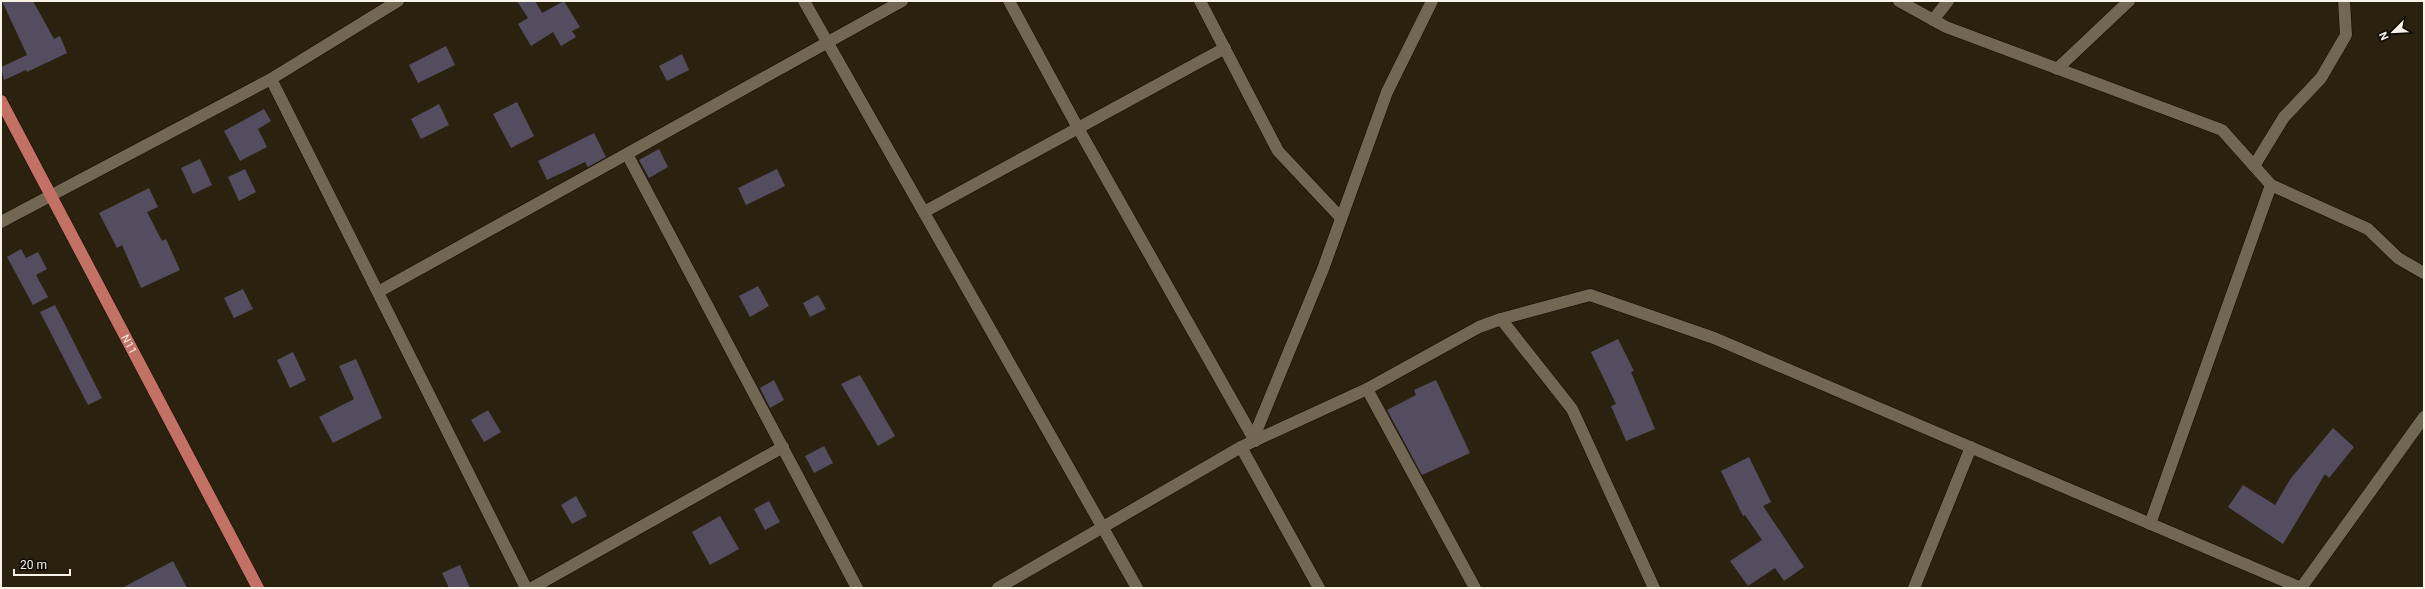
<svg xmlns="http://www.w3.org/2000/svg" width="2425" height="589" viewBox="0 0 2425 589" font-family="Roboto,sans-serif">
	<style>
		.building { fill: #544d60 }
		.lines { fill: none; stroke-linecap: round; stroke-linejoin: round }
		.minor-casing { stroke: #130a00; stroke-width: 13 }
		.major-casing { stroke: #130a00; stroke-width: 13 }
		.minor { stroke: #726753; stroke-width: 12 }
		.major { stroke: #c27164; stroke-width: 12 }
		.labels { text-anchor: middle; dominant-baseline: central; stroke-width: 3.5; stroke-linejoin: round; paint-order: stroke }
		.street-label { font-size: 11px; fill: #f9f2e7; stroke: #0f0b05 }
	</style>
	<rect width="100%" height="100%" fill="#2a210f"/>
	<g class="building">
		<path d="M2,1H33L54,39L60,36L67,53L27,72L26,70L4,80L1,67L27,55Z"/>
		<path d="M517,1H535L542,13L564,1L580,27L572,31L576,37L561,46L553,32L531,46L518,24L528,18Z"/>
		<path d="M446,46L455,65L418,83L409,65Z"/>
		<path d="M682,54L689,70L667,81L659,66Z"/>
		<path d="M517,102L534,136L511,148L493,114Z"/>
		<path d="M439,104L449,125L421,139L411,119Z"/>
		<path d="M264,109L271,121L258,129L267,147L240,161L224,131Z"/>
		<path d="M594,133L606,157L588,167L585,162L547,180L538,161Z"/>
		<path d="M659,149L668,167L649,178L639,160Z"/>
		<path d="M200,159L212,185L193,194L181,168Z"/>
		<path d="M245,169L256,192L239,201L228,177Z"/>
		<path d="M777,169L785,186L746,205L738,188Z"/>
		<path d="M149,188L158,207L147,212L162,241L166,239L180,270L141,288L122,245L117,248L99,213Z"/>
		<path d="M21,249L26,258L38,252L47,269L36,275L48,297L33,305L7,257Z"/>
		<path d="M758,286L769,306L750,317L739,296Z"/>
		<path d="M243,289L253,309L234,318L224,298Z"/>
		<path d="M818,295L826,309L810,317L803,303Z"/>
		<path d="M55,305L102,398L88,405L40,312Z"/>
		<path d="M1618,339L1634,371L1631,372L1655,429L1626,441L1611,406L1616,404L1591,352Z"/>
		<path d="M293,352L306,380L290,388L277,360Z"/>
		<path d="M356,359L382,418L333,443L319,417L354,399L339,366Z"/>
		<path d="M860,375L895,436L878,446L841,384Z"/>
		<path d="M774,380L784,400L770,408L760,388Z"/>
		<path d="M1436,380L1470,453L1422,475L1387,410L1416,395L1414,390Z"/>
		<path d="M488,410L501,432L484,442L471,420Z"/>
		<path d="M2333,428L2354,447L2329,478L2325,474L2283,544L2228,507L2243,485L2275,505L2291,478Z"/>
		<path d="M824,446L833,463L814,473L805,456Z"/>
		<path d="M1749,457L1771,502L1763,506L1804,567L1784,581L1775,568L1748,586L1730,561L1762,540L1745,515L1743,516L1721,471Z"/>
		<path d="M576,496L587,516L572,524L561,505Z"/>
		<path d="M769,501L780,522L765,530L754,509Z"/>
		<path d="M720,516L739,549L710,565L692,532Z"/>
		<path d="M173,561L187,588H122Z"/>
		<path d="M460,565L470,588H449L442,573Z"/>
	</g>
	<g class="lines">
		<defs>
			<g id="minor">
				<path d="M804,1L1137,588"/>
				<path d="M1009,1L1078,128L1255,441"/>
				<path d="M1200,1L1278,151L1341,218"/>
				<path d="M1899,1L1946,27L2222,130L2271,185L2368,229L2398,258L2424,273"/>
				<path d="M1933,20L1948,1"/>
				<path d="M2057,69L2129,1"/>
				<path d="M271,79L526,588"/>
				<path d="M627,154L857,588"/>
				<path d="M2254,166L2284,117L2321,78L2346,35L2344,1"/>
				<path d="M924,212L1225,48"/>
				<path d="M1,222L271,79L398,1"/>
				<path d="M378,292L902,1"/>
				<path d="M1501,319L1572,409L1654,588"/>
				<path d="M1367,389L1475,588"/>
				<path d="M1255,441L1258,427L1323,269L1387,92L1432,1"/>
				<path d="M1241,447L1319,588"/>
				<path d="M2150,524L2271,185"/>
				<path d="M532,588L783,447"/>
				<path d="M998,588L1241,447L1367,389L1479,327L1501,319L1590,295L1714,338L2301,588"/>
				<path d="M1914,588L1971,447"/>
				<path d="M2301,588L2424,417"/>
			</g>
			<g id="major">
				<path id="s1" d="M1,101L258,588"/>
			</g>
		</defs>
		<use href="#minor" class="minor-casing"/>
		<use href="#major" class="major-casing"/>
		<use href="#minor" class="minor"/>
		<use href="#major" class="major"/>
	</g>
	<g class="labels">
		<g class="street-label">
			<text stroke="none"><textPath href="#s1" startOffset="275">N11</textPath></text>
		</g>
	</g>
	<rect width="2425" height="589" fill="none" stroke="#f9f2e7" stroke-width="4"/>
	<g transform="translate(2393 32) rotate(246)" stroke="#0f0b05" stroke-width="3" paint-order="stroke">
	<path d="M0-3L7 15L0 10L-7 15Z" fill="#f9f2e7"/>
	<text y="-6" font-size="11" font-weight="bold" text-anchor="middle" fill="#f9f2e7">N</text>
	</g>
	<path d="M14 569v6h56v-6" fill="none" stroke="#f9f2e7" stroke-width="2"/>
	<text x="20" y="569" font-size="12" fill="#f9f2e7" stroke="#0f0b05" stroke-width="3" paint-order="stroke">20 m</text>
</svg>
